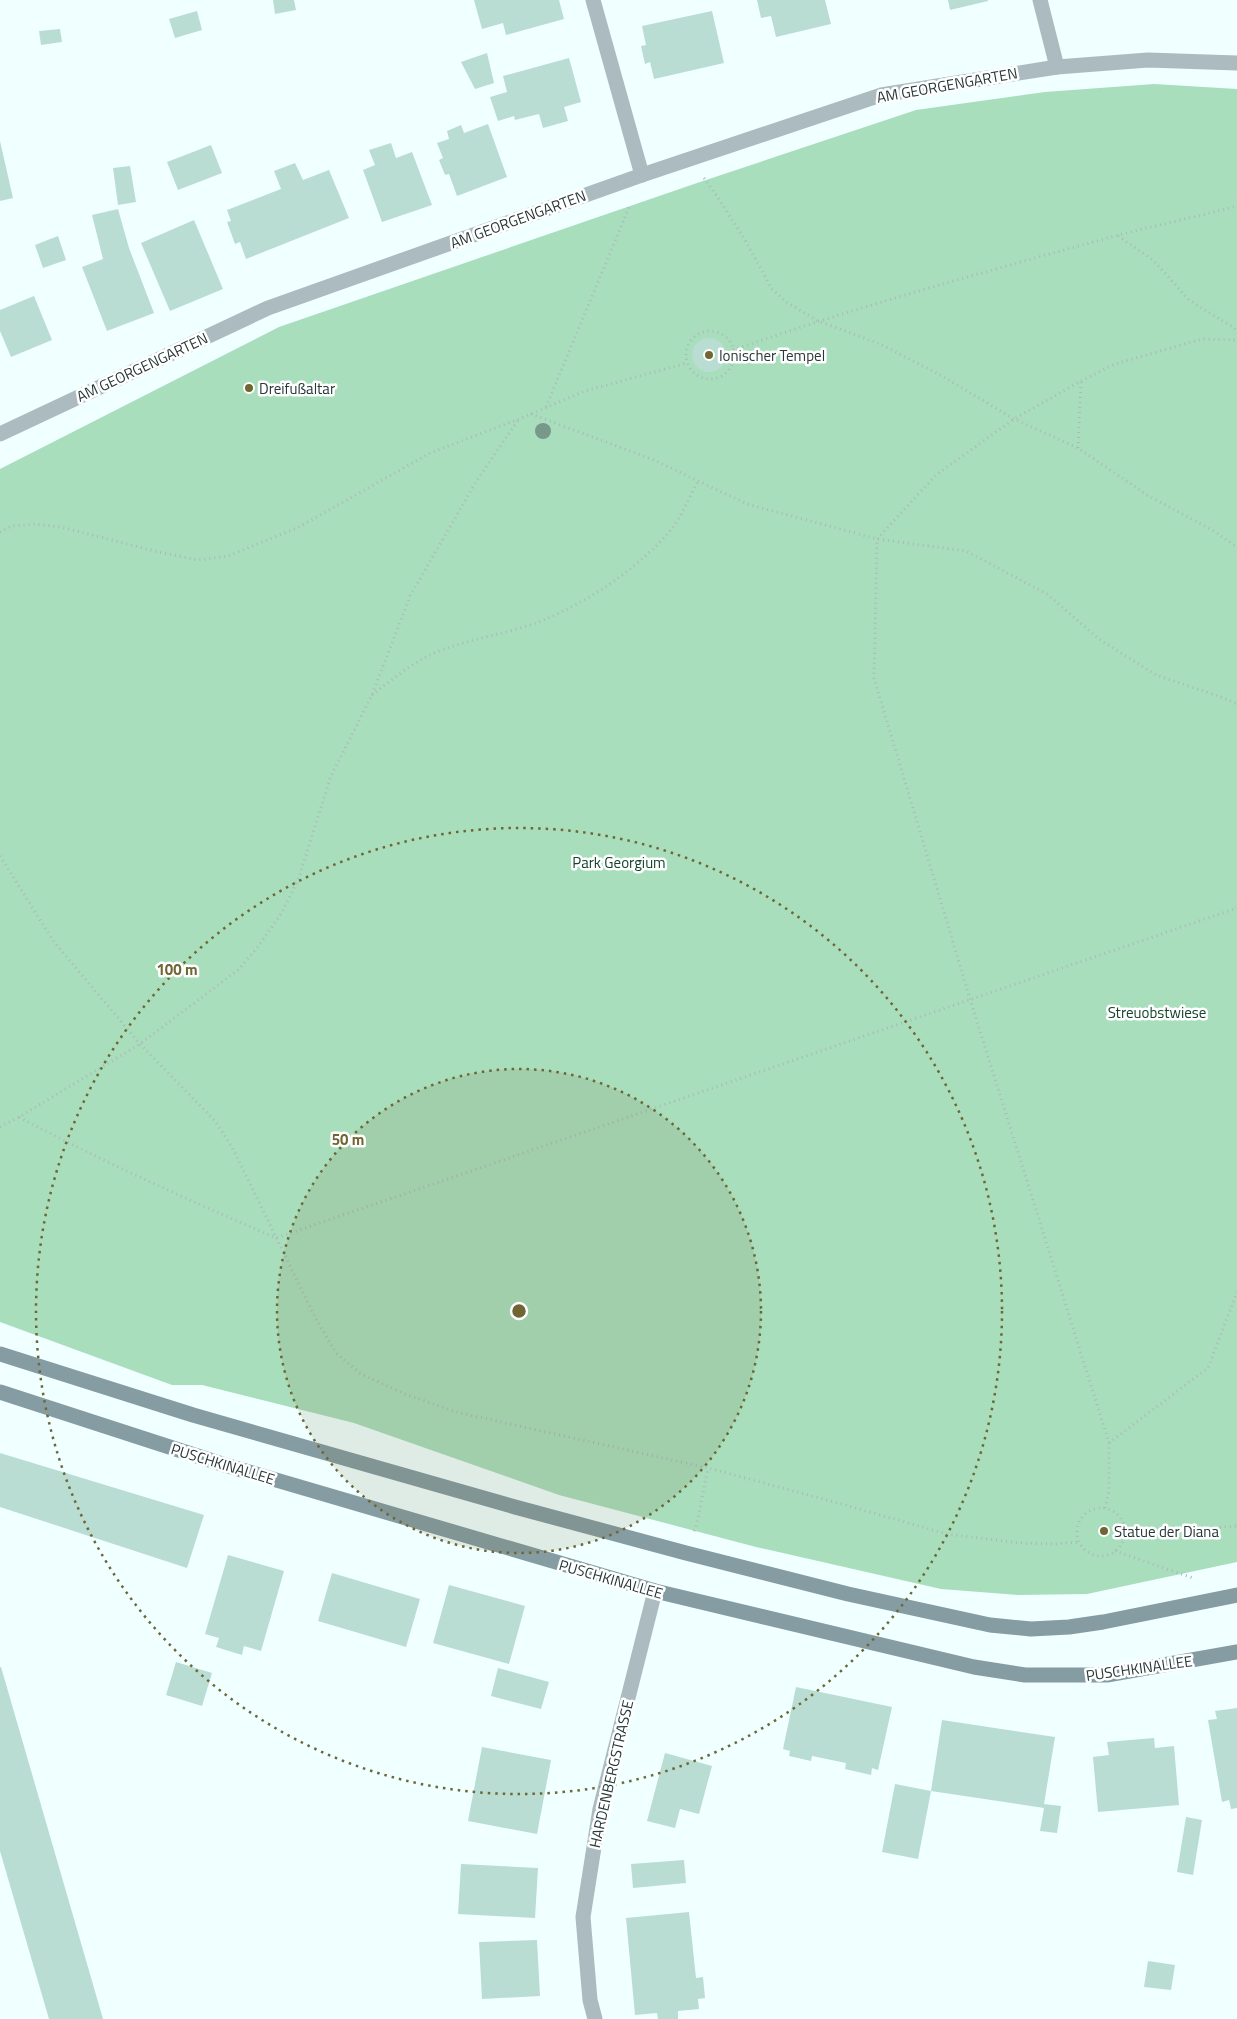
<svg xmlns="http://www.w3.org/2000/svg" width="1237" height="2019" viewBox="0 0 1237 2019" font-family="'Titillium Web',sans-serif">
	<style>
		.green { fill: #a9debd }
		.building { fill: #b9ddd3 }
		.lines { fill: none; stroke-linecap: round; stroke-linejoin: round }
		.path { stroke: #aab9b9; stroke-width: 3; stroke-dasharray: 1 4; stroke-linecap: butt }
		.lane { stroke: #acbbbf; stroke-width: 15 }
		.street { stroke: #acbbbf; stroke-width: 15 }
		.secondary { stroke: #859ca2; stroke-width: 15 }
		.tree { fill: #77988a }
		.ring { fill: none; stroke: #6f6633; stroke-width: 2.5; stroke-dasharray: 2.5 5 }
		.poi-dot { fill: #6f6633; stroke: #fff; stroke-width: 2 }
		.labels { text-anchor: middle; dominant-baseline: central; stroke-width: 5; stroke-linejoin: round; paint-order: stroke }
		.street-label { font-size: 15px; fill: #283737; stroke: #fff }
		.poi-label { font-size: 15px; fill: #283737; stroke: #fff; text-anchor: start }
		.park-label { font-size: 15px; fill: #14442b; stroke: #fff }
		.centre { fill: #6f6633; stroke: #fff; stroke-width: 2.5 }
		.ring-label { font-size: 15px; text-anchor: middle; font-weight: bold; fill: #6f6633; stroke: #fff; stroke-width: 5; stroke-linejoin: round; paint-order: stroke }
	</style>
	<rect width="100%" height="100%" fill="#f0ffff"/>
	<path class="green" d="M1154,84L1237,89V1562L1087,1594L1018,1595L941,1589L756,1547L559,1495L354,1423L202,1385H172L0,1322V469L279,327L697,183L916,110L1045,92Z"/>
	<g class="building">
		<path d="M273,0H294L296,10L275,14Z"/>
		<path d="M474,0H559L564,19L506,35L503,23L482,29Z"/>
		<path d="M757,0H825L831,24L776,37L771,16L761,18Z"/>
		<path d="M948,0H988V1L950,10Z"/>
		<path d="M197,11L202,30L175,38L169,19Z"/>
		<path d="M712,11L724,63L654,79L650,62L645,64L641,46L646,45L642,26Z"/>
		<path d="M60,29L62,42L41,45L39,31Z"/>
		<path d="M487,53L494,83L475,89L461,62Z"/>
		<path d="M569,58L581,102L564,107L568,121L543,128L539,114L515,120L514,116L498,121L490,97L507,92L503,76Z"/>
		<path d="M488,124L507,177L457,196L449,174L445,175L439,160L443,158L437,143L449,139L447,131L461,125L464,133Z"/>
		<path d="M0,141L13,198L0,201Z"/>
		<path d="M391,143L396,158L412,152L432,205L382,222L363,170L375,165L369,150Z"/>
		<path d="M211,145L222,173L178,190L167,162Z"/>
		<path d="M295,163L303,180L329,170L349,218L246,259L240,242L235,244L227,222L231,221L227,210L281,189L274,171Z"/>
		<path d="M130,166L136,202L118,205L113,168Z"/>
		<path d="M118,209L129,248L154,313L107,331L82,267L103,259L92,215Z"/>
		<path d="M194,220L223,289L170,311L141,243Z"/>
		<path d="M58,236L66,260L43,268L35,245Z"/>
		<path d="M34,296L52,340L11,357L0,331V310Z"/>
		<circle cx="709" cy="355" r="17"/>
		<path d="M0,1453L204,1515L187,1568L0,1507Z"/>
		<path d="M228,1555L284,1571L261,1651L244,1646L242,1655L216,1647L219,1638L205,1634Z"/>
		<path d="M332,1573L420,1599L406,1647L318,1621Z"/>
		<path d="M449,1585L525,1606L509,1664L433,1643Z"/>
		<path d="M176,1662L212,1673L202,1706L166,1695Z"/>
		<path d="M0,1667H1L103,2019H49L0,1851Z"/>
		<path d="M498,1668L549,1682L541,1709L491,1696Z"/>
		<path d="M796,1687L892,1707L878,1770L872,1768L871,1775L845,1769L846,1763L812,1756L811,1761L789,1756L790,1751L783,1749Z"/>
		<path d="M1237,1708V1808L1231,1809L1229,1800L1222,1802L1208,1720L1217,1719L1215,1711Z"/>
		<path d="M942,1720L1055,1737L1044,1804L1061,1806L1057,1833L1040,1831L1044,1808L931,1791Z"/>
		<path d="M1154,1738L1155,1748L1174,1746L1179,1805L1098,1812L1093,1757L1109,1755L1107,1742Z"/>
		<path d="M482,1747L551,1760L537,1834L468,1821Z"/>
		<path d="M665,1753L712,1766L699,1814L680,1809L675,1828L647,1821Z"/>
		<path d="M895,1784L931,1791L918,1859L882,1852Z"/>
		<path d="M1186,1817L1202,1820L1193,1875L1177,1872Z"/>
		<path d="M684,1860L686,1883L633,1888L631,1864Z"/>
		<path d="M461,1864L538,1868L535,1918L458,1914Z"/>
		<path d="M689,1912L696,1978L703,1977L705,1998L698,1999L699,2009L678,2011V2019H658L657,2013L635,2015L626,1918Z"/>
		<path d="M537,1940L540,1996L482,1999L479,1942Z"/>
		<path d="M1148,1961L1175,1965L1171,1990L1144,1987Z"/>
	</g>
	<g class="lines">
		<g class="path">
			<path d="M704,178L717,196L745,240L772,289L786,302L818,321L880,344L942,376L1014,419L1078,448L1147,495L1214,531L1237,547"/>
			<path d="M1118,236L1153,260L1189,300L1234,328L1237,332"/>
			<circle cx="710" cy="355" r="24"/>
			<path d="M733,350C859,306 988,271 1115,236C1156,225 1197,217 1237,206"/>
			<path d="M546,407L630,205"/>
			<path d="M531,414L654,460L747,504L877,539L966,551L1047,594L1099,639L1156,675L1221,697L1237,704"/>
			<path d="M1078,448L1081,381"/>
			<path d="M0,532L12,526L35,524L61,527L154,551L198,560L228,556L299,527L430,453L519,419L585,391L687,363"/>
			<path d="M372,695C393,679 414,661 439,651C472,638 508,634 541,621C585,604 644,565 673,527C683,513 690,496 698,481"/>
			<path d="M0,856L54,942L140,1044L215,1121L232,1147L316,1319L336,1353L361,1374L405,1394L456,1412L708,1468L838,1503L947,1534L1020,1543L1055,1544L1079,1542"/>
			<path d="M19,1117C103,1162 189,1200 276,1238L1237,908"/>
			<path d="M0,1127L19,1117L140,1044L238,970L257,948L281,914L298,880L331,776L372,695L410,596L477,480L519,419"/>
			<path d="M1109,1443L1208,1368L1237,1292"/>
			<path d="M1105,1508L1109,1491V1443L970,999L874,678L877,539L936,475L1014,419L1081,381L1115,364L1202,339L1237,340"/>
			<circle cx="1101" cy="1532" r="24"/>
			<path d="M694,1531L697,1523L708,1468"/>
			<path d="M1125,1532H1169L1237,1526"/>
			<path d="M1115,1551L1193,1578"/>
		</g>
		<path class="lane" d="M1040,0L1057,67"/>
		<g class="street">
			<path d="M593,0L642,175"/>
			<path d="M0,434L268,308L642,175L881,95L1057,67L1148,60L1237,63"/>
			<path d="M595,2019L590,2000L583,1917L600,1809L655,1591"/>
		</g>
		<g class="secondary">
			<path d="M0,1354L193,1415L515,1507L686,1553L848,1594L990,1625L1031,1629L1069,1627L1103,1622L1237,1595"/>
			<path d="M0,1392L225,1465L655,1591L974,1667L1025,1675H1107L1237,1652"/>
		</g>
	</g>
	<circle class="tree" cx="543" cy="431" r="8"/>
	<circle cx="519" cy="1311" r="242" fill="#6f6633" fill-opacity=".12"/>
	<g class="ring">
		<circle cx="519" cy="1311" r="242"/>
		<circle cx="519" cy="1311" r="483"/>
	</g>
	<g class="poi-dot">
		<circle cx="709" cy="355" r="5"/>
		<circle cx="249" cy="388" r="5"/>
		<circle cx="1104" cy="1531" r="5"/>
	</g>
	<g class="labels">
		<g class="street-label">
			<text transform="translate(947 85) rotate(-10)">AM GEORGENGARTEN</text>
			<text transform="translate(518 219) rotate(-20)">AM GEORGENGARTEN</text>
			<text transform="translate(142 367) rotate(-25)">AM GEORGENGARTEN</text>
			<text transform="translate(223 1464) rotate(17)">PUSCHKINALLEE</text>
			<text transform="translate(611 1579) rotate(16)">PUSCHKINALLEE</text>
			<text transform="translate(1139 1668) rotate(-8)">PUSCHKINALLEE</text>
			<text transform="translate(611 1774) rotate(-77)">HARDENBERGSTRASSE</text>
		</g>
		<g class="poi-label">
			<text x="719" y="355">Ionischer Tempel</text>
			<text x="259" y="388">Dreifußaltar</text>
			<text x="1114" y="1531">Statue der Diana</text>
		</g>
		<g class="park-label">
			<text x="619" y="862">Park Georgium</text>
			<text x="1157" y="1012">Streuobstwiese</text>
		</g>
	</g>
	<circle cx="519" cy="1311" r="8" class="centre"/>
	<g class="ring-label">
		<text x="177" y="975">100 m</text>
		<text x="348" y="1145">50 m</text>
	</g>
</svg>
